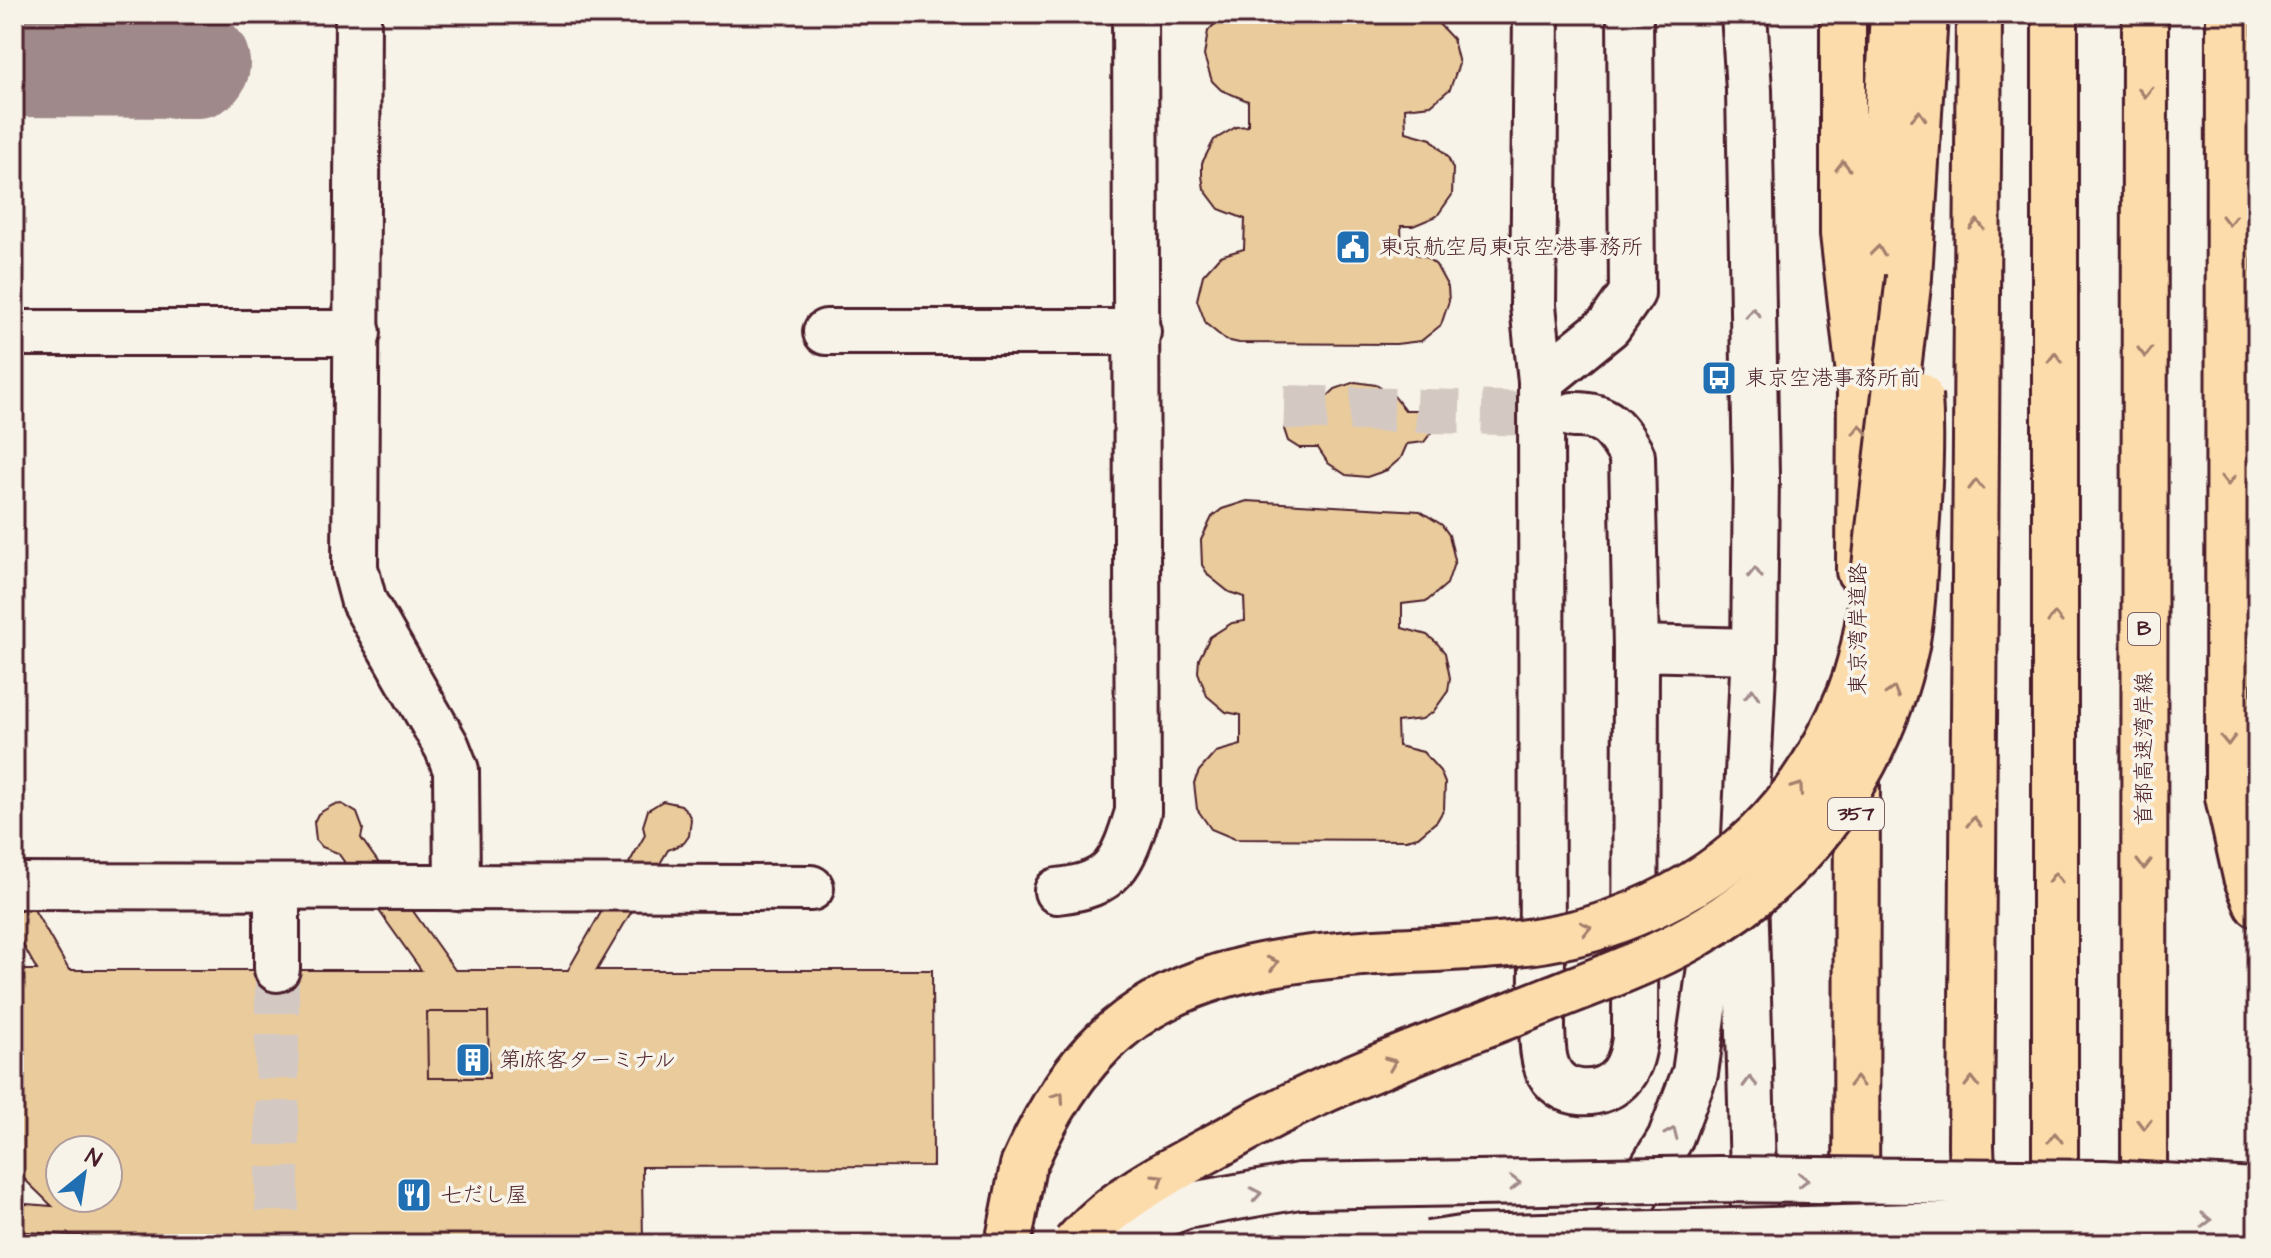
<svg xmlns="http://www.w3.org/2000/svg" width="2271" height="1258" viewBox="0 0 2271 1258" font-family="'Architects Daughter','Klee One',sans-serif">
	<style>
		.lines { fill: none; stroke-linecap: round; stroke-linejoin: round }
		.taxiway { stroke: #a0898a; stroke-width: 108 }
		.building { fill: #e9cb9c; stroke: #4a1f2b; stroke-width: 2; fill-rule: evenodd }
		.minor-tunnel { stroke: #d4c9c2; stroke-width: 44; stroke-dasharray: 44 22; stroke-linecap: butt }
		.minor-casing { stroke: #4a1f2b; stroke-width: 50 }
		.highway-casing { stroke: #4a1f2b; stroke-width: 50 }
		.minor { stroke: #f7f3e8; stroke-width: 44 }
		.highway { stroke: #fddcac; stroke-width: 44 }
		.minor-bridge-casing { stroke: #4a1f2b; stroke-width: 50; stroke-linecap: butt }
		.highway-bridge-casing { stroke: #4a1f2b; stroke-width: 50; stroke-linecap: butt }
		.minor-bridge { stroke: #f7f3e8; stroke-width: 44 }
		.highway-bridge { stroke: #fddcac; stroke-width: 44 }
		.oneway { stroke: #a47e6c }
		.oneway2 { stroke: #a0898a }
		.labels { text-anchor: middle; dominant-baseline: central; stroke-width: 7; stroke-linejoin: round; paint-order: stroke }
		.shield { fill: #f7f3e8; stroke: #7e5f64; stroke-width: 2 }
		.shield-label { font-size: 20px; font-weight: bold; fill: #4a1f2b }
		.poi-label { font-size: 22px; fill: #4a1f2b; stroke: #f7f3e8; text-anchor: start }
		.street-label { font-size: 22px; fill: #4a1f2b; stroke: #f7f3e8 }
	</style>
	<rect width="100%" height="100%" fill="#f7f3e8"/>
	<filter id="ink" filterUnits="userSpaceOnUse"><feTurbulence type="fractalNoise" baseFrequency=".0125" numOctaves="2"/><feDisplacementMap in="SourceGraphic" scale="16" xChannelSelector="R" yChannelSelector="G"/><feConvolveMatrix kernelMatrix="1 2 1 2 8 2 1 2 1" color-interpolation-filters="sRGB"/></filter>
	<g filter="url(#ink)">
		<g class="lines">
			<path class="taxiway" d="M14,63L196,64"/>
		</g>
		<g class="building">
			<path d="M1224,14H1411L1436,21L1453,39L1459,64L1450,89L1431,105L1405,108L1406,132L1431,139L1448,157L1453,169L1452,195L1437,216L1413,226H1401L1402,250L1426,257L1436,265L1448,287L1449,301L1441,325L1421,341L1396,344L1239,343L1226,340L1206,324L1197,300L1203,275L1220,256L1244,249L1245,219L1219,209L1204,189L1202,176V163L1214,140L1236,127L1248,126V101L1221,90L1212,81L1204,56L1208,31Z"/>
			<path d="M1355,382L1376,385L1394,396L1405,410H1427L1432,416L1434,429L1424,442L1407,444L1401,458L1387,470L1367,477L1346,475L1328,463L1318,448H1299L1288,441L1284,429L1288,417L1297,410L1316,408L1335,389Z"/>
			<path d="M1247,501L1420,511L1442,525L1449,535L1455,560L1447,584L1427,601L1402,604V628L1427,635L1437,643L1445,653L1450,678L1448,691L1433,712L1422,719L1397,722L1398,746L1423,752L1440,771L1445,783L1444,809L1437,821L1418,837L1406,840L1235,839L1211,829L1197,809L1194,783L1199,771L1216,752L1241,745V715L1226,712L1207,696L1198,672L1199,659L1210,637L1232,623L1245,621L1244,597L1229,592L1209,576L1202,565L1201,540L1212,517L1222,509Z"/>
			<path d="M663,801L681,805L687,811L691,819L689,836L684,843L668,850L597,970H932L933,1166L642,1167L643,1244H91L83,1236L14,1231V1203L52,1206L14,1169V970H37L14,929V875L69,970H421L338,853L322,847L316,840L314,822L318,814L333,805L342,804L357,813L363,829L361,838L455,970H568L645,835L643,826L648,810ZM60,1150H108V1198H60Z"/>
			<path d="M427,1012H488L489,1078H428Z"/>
		</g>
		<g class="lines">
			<g class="minor-tunnel">
				<path d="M1284,407L1573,415"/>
				<path d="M277,969V1244"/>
			</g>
			<defs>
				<g id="minor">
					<path d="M358,14L355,568L364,602L447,747L456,770L457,888"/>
					<path d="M1536,14L1533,306L1541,381L1542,1029C1543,1041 1542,1055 1547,1067C1558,1099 1604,1100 1623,1074C1631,1063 1633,1051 1635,1039L1636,648L1754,651"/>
					<path d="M1744,14L1749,90L1756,476L1754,651L1744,856L1755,1244"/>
					<path d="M826,332H1138"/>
					<path d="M14,333H358"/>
					<path d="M1541,381L1609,326L1632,293L1630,14"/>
					<path d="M1573,415C1607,414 1616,428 1632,456L1636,648"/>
					<path d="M14,886L811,888"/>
					<path d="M277,888V969"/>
					<path d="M1057,891C1114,885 1122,864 1138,812L1135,14"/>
					<path d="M1598,1244L1621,1219L1670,1139L1695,1073L1714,939L1730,894"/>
				</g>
				<g id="highway">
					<path d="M1843,14V234L1860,383L1859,571"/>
					<path d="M2229,14L2228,797L2246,877L2257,904"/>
					<path d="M1909,277L1925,14"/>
					<path d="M1869,318L1880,241L1893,14"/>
					<path d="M1974,1218L1971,1146L1979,14"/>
					<path d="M2055,1222V14"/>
					<path d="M1008,1244L1023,1166"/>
					<path d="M1856,1244L1857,755"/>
					<path d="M2144,1244L2145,14"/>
				</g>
			</defs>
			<use href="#minor" class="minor-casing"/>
			<use href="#highway" class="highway-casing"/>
			<use href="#minor" class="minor"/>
			<use href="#highway" class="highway"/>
			<defs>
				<g id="minor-bridge">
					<path d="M1104,1244L1135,1225L1186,1206L1299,1186L1718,1179L2104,1183L2257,1191"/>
					<path d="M1429,1244L1468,1238L2104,1221L2257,1220"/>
				</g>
				<g id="highway-bridge">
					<path d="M1023,1166C1046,1115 1074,1066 1117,1030C1187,970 1288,958 1376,952C1453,947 1540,949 1613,922C1729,880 1803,808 1850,693C1870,642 1873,583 1879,529C1889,445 1899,361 1909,277"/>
					<path d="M1075,1244C1117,1194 1183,1165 1239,1133C1339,1077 1449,1040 1555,997C1602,979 1650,961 1694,936C1804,874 1880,769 1906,646C1913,609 1914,571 1916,534C1919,488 1922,441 1919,395"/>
				</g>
			</defs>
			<use href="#minor-bridge" class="minor-bridge-casing"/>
			<use href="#highway-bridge" class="highway-bridge-casing"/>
			<use href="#minor-bridge" class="minor-bridge"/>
			<use href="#highway-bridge" class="highway-bridge"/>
		</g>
		<defs><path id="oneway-chevron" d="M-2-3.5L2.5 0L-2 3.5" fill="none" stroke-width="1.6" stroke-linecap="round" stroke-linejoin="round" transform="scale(2)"/></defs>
		<g class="oneway">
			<use href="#oneway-chevron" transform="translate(2145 92) rotate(90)"/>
			<use href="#oneway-chevron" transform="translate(1919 116) rotate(-86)"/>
			<use href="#oneway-chevron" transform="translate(1843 166) rotate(-90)"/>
			<use href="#oneway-chevron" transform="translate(2229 220) rotate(90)"/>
			<use href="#oneway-chevron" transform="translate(1977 225) rotate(-90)"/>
			<use href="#oneway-chevron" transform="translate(1878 251) rotate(-83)"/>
			<use href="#oneway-chevron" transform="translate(2145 352) rotate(90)"/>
			<use href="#oneway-chevron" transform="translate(2055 358) rotate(-90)"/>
			<use href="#oneway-chevron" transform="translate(1860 430) rotate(-90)"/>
			<use href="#oneway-chevron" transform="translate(2228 480) rotate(90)"/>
			<use href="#oneway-chevron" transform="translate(1976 485) rotate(-90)"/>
			<use href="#oneway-chevron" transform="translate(2055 618) rotate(-90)"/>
			<use href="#oneway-chevron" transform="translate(1893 692) rotate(-73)"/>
			<use href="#oneway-chevron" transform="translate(2228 740) rotate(89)"/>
			<use href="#oneway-chevron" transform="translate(1798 788) rotate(-55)"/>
			<use href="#oneway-chevron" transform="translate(1974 822) rotate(-90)"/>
			<use href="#oneway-chevron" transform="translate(2144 864) rotate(90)"/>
			<use href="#oneway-chevron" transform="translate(2055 878) rotate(-90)"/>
			<use href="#oneway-chevron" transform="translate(1586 928) rotate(-13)"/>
			<use href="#oneway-chevron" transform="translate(1273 963) rotate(-15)"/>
			<use href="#oneway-chevron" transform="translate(1391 1063) rotate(-22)"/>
			<use href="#oneway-chevron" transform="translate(1856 1082) rotate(-90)"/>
			<use href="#oneway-chevron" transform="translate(1972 1082) rotate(-90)"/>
			<use href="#oneway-chevron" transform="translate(1059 1097) rotate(-55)"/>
			<use href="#oneway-chevron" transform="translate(2144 1124) rotate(90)"/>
			<use href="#oneway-chevron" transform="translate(2055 1138) rotate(-90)"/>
			<use href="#oneway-chevron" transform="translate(1159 1179) rotate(-32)"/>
		</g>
		<g class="oneway2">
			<use href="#oneway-chevron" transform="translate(1753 313) rotate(-91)"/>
			<use href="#oneway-chevron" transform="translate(1755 573) rotate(-89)"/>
			<use href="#oneway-chevron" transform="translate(1752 694) rotate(-87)"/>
			<use href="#oneway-chevron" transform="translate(1750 1082) rotate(-92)"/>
			<use href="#oneway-chevron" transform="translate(1672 1133) rotate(-66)"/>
			<use href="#oneway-chevron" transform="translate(1803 1180) rotate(1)"/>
			<use href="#oneway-chevron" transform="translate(1515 1183) rotate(-1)"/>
			<use href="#oneway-chevron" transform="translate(1256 1194) rotate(-10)"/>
			<use href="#oneway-chevron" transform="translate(2206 1220)"/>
		</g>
	</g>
	<defs>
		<symbol id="civic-square" viewBox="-11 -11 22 22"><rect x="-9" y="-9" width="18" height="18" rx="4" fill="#1f6fb2" stroke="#f7f3e8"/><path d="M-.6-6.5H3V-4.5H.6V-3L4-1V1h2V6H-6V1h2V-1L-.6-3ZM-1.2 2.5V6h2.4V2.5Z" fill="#fff"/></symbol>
		<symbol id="bus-square" viewBox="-11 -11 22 22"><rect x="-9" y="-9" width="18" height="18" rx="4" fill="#1f6fb2" stroke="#f7f3e8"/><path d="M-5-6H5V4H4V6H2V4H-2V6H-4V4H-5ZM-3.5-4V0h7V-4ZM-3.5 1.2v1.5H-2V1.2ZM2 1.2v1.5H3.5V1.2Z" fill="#fff"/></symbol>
		<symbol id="building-square" viewBox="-11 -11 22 22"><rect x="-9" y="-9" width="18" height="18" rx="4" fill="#1f6fb2" stroke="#f7f3e8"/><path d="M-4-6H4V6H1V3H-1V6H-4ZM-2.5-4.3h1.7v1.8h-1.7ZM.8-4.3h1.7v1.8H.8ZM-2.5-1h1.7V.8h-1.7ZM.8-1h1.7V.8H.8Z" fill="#fff"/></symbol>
		<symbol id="restaurant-square" viewBox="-11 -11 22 22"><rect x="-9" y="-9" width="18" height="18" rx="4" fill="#1f6fb2" stroke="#f7f3e8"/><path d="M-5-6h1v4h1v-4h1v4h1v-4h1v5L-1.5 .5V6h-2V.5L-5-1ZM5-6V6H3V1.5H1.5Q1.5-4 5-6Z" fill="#fff"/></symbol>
	</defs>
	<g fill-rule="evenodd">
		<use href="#civic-square" x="1333" y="227" width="40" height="40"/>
		<use href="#bus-square" x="1699" y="358" width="40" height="40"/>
		<use href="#building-square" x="453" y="1040" width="40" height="40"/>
		<use href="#restaurant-square" x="394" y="1175" width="40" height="40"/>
	</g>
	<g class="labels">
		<g class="shield">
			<rect x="2128" y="613" width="32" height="32" rx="6"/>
			<rect x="1828" y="798" width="56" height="32" rx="6"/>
		</g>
		<g class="shield-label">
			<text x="2144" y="629">B</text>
			<text x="1856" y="814">357</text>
		</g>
		<g class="poi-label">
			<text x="1379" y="247">東京航空局東京空港事務所</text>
			<text x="1745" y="378">東京空港事務所前</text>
			<text x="499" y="1060">第1旅客ターミナル</text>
			<text x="440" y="1195">七だし屋</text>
		</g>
		<g class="street-label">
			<text transform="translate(1858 629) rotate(-90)">東京湾岸道路</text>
			<text transform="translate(2144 749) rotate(-90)">首都高速湾岸線</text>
		</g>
	</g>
	<rect width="2271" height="1258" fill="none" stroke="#f7f3e8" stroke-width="48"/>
	<rect x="24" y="24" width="2223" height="1210" fill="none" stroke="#4a1f2b" stroke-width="3" filter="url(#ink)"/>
	<g transform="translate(84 1174) rotate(30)"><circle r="38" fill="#f7f3e8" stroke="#b29e9c" stroke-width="2"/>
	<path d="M0-6L14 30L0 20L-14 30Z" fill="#1f6fb2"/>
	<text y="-12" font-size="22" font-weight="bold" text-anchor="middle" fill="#4a1f2b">N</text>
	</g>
</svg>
